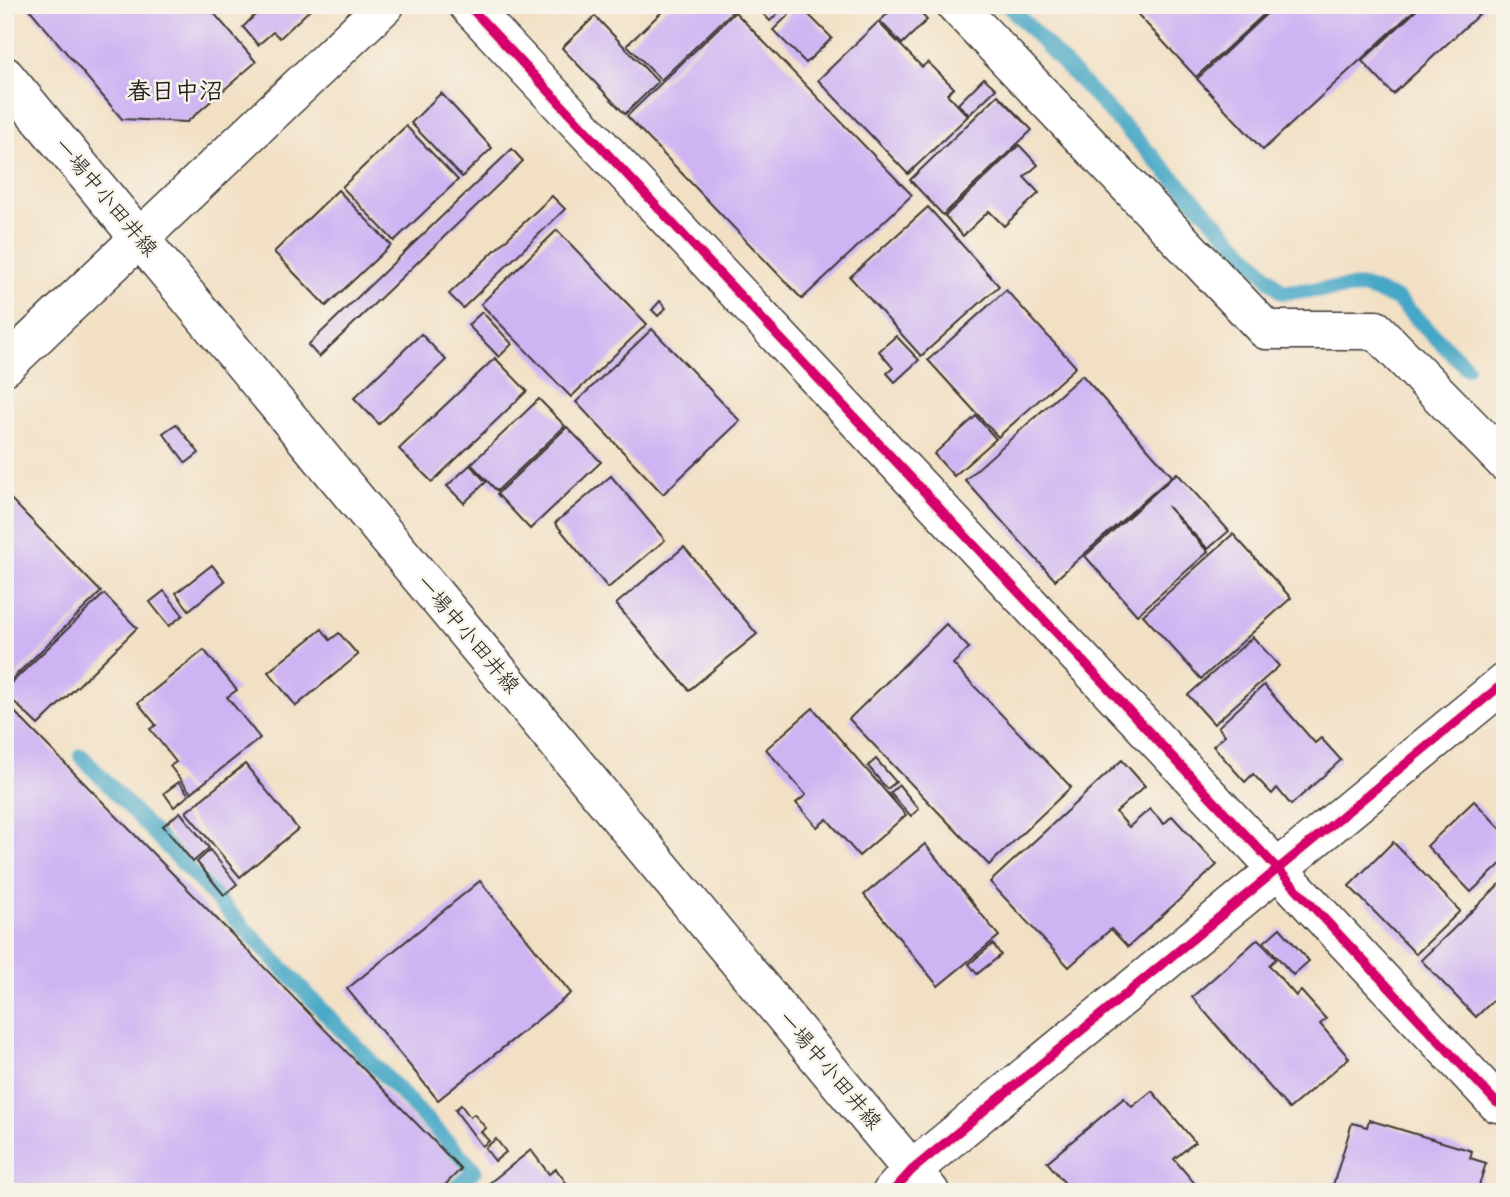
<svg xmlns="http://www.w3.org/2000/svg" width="1510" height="1197" viewBox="0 0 1510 1197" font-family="Sriracha,'Klee One',sans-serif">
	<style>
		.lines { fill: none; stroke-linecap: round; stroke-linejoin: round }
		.stream { stroke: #46a7c6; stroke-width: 16 }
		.building { fill: #ceb4f3 }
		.minor-casing { stroke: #3c3935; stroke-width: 41 }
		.major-casing { stroke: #3c3935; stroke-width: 41 }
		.minor { stroke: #fff; stroke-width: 38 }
		.major { stroke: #fff; stroke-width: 38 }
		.cycleway-casing { stroke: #f7f3e8; stroke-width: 13 }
		.cycleway { stroke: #d6006c; stroke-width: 9 }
		.labels { text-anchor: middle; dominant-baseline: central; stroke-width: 5; stroke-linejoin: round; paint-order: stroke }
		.street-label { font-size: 21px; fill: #1c1c1c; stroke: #f7f3e8 }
		.quarter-label { font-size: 24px; font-weight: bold; fill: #1c1c1c; stroke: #f7f3e8 }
	</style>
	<rect width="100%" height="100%" fill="#f7f3e8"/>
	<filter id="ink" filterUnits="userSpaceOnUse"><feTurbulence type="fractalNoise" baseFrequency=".0143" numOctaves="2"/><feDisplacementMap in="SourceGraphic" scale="14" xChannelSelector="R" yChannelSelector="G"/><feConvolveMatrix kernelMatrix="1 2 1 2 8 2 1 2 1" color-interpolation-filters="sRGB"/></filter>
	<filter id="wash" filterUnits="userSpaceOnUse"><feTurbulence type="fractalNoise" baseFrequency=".00686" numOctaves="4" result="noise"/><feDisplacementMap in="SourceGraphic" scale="28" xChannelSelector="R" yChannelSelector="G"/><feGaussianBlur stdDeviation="1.57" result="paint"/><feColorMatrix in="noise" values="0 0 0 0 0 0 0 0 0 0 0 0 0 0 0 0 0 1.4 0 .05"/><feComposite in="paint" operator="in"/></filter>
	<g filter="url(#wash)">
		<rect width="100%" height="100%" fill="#f2e0c5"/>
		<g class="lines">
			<g class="stream">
				<path d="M1008,5L1282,292L1364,287L1397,299L1466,367"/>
				<path d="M81,756L474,1170L453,1192"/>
			</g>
		</g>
		<g id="blocks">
			<g class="building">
				<path d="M26,5H207L256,62L187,122L122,119Z"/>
				<path d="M249,5H315L280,38L273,32L258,45L243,27L257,13Z"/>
				<path d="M669,5H729L734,10L661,80L627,45Z"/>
				<path d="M755,5H786L770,21Z"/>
				<path d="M799,5L832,38L806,63L773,30Z"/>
				<path d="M896,5H913L927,20L902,44L880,21Z"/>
				<path d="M1129,5H1274L1196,77Z"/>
				<path d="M1276,5H1420L1263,150L1197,79Z"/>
				<path d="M1422,5H1489L1393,94L1362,61Z"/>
				<path d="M735,12L912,195L802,299L627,116Z"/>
				<path d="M595,16L658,82L625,114L562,48Z"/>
				<path d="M878,22L922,67L928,62L954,88L947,94L968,116L908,174L818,80Z"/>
				<path d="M984,78L996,89L969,115L958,104Z"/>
				<path d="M441,93L492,148L462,177L411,123Z"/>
				<path d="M998,95L1032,130L943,215L910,180Z"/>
				<path d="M406,126L458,180L394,241L342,187Z"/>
				<path d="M1019,145L1038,165L1024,177L1039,193L1004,226L989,211L963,236L945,216Z"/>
				<path d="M512,149L523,161L319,357L308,345Z"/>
				<path d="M338,190L391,245L326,306L274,252Z"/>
				<path d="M552,196L565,209L463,308L449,294Z"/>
				<path d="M928,207L999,286L921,356L850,277Z"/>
				<path d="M557,230L647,324L571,397L481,304Z"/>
				<path d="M1006,290L1076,367L998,437L928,360Z"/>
				<path d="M660,301L666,308L658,316L652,310Z"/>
				<path d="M482,312L512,344L499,357L468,325Z"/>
				<path d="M652,329L740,421L663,494L576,402Z"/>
				<path d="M421,334L446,360L379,424L354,398Z"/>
				<path d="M896,336L919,360L895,382L887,373L893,368L879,351Z"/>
				<path d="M495,358L527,391L432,482L399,449Z"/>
				<path d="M1082,375L1172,476L1055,580L965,480Z"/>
				<path d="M539,399L565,426L497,491L471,464Z"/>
				<path d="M976,416L996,439L954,476L934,454Z"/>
				<path d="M176,424L199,453L186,463L163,433Z"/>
				<path d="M567,427L601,462L530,529L497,494Z"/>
				<path d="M470,465L486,482L464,503L447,486Z"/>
				<path d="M1177,473L1229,531L1208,549L1167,506L1208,552L1137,615L1085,556Z"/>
				<path d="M611,476L665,540L608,588L555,523Z"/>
				<path d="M5,493L101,592L5,686Z"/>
				<path d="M1233,534L1291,598L1201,679L1143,615Z"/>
				<path d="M684,547L757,634L689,690L616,604Z"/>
				<path d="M212,565L225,581L189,610L176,593Z"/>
				<path d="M164,591L183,615L169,626L150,602Z"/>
				<path d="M104,594L137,628L38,725L5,693V689Z"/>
				<path d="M946,624L969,648L953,664L1071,787L989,865L849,719Z"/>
				<path d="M322,629L330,640L339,633L358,655L296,706L268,672Z"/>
				<path d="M1253,637L1279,666L1214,724L1188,695Z"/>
				<path d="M204,650L237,690L227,697L260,738L191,793L170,766L176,762L150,729L156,725L138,703Z"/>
				<path d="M1264,685L1315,743L1321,738L1341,760L1291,805L1277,788L1272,794L1253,774L1245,782L1213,746L1225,735L1218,727Z"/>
				<path d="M5,702L461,1169L438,1192H5Z"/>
				<path d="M813,708L906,815L859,856L827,819L817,827L796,803L806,795L766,749Z"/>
				<path d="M876,759L896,782L887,789L868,766Z"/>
				<path d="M1122,760L1145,786L1116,812L1129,827L1150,809L1164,824L1172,816L1217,865L1128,947L1111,929L1069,967L990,882Z"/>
				<path d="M245,764L298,829L240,877L186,812Z"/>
				<path d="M179,782L189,795L174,807L164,793Z"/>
				<path d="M899,785L919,809L911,816L890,793Z"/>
				<path d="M1474,801L1505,833V860L1471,892L1427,846Z"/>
				<path d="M180,812L209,848L193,862L163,826Z"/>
				<path d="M1393,842L1460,911L1416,954L1349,886Z"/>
				<path d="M925,844L999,936L938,986L864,895Z"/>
				<path d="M210,850L237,884L224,895L197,862Z"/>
				<path d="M1505,879V989L1476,1017L1421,960Z"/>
				<path d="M480,881L571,993L438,1100L347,989Z"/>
				<path d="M1280,928L1309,961L1293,975L1264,942Z"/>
				<path d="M1258,939L1276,959L1269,965L1296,996L1301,991L1326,1019L1320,1024L1349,1058L1289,1109L1192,997Z"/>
				<path d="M993,944L1001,955L977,974L969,964Z"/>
				<path d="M1152,1091L1195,1142L1174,1159L1202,1192H1072L1047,1162L1124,1098L1132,1107Z"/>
				<path d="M461,1105L470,1117L474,1114L486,1128L481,1132L489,1141L482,1146L455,1110Z"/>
				<path d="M1369,1120L1472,1151L1470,1158L1486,1163L1477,1192H1331L1352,1123L1367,1127Z"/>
				<path d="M496,1139L506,1152L495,1161L485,1148Z"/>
				<path d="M531,1150L549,1174L556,1169L573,1192H478Z"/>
			</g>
		</g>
	</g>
	<g filter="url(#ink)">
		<use href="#blocks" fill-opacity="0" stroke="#3c3935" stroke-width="2"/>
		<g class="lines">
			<defs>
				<g id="minor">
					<path d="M468,5L1497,1103"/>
					<path d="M956,5L1266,330H1376L1505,462"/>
					<path d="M5,366L385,5"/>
					<path d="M892,1192L912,1170L1505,682"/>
				</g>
				<path id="major" d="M5,76L930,1192"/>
			</defs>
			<use href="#minor" class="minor-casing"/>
			<use href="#major" class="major-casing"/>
			<use href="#minor" class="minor"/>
			<use href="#major" class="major"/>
			<defs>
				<g id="cycleway">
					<path d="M468,5L1497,1103"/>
					<path d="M892,1192L912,1170L1505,682"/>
				</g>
			</defs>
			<use href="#cycleway" class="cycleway-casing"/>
			<use href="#cycleway" class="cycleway"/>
		</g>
	</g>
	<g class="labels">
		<g class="street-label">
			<text transform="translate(106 197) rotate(50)">一場中小田井線</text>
			<text transform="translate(468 634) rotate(50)">一場中小田井線</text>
			<text transform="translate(830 1070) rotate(50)">一場中小田井線</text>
		</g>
		<g class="quarter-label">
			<text x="175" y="91">春日中沼</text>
		</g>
	</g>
	<rect width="1510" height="1197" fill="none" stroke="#f7f3e8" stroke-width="28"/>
</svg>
